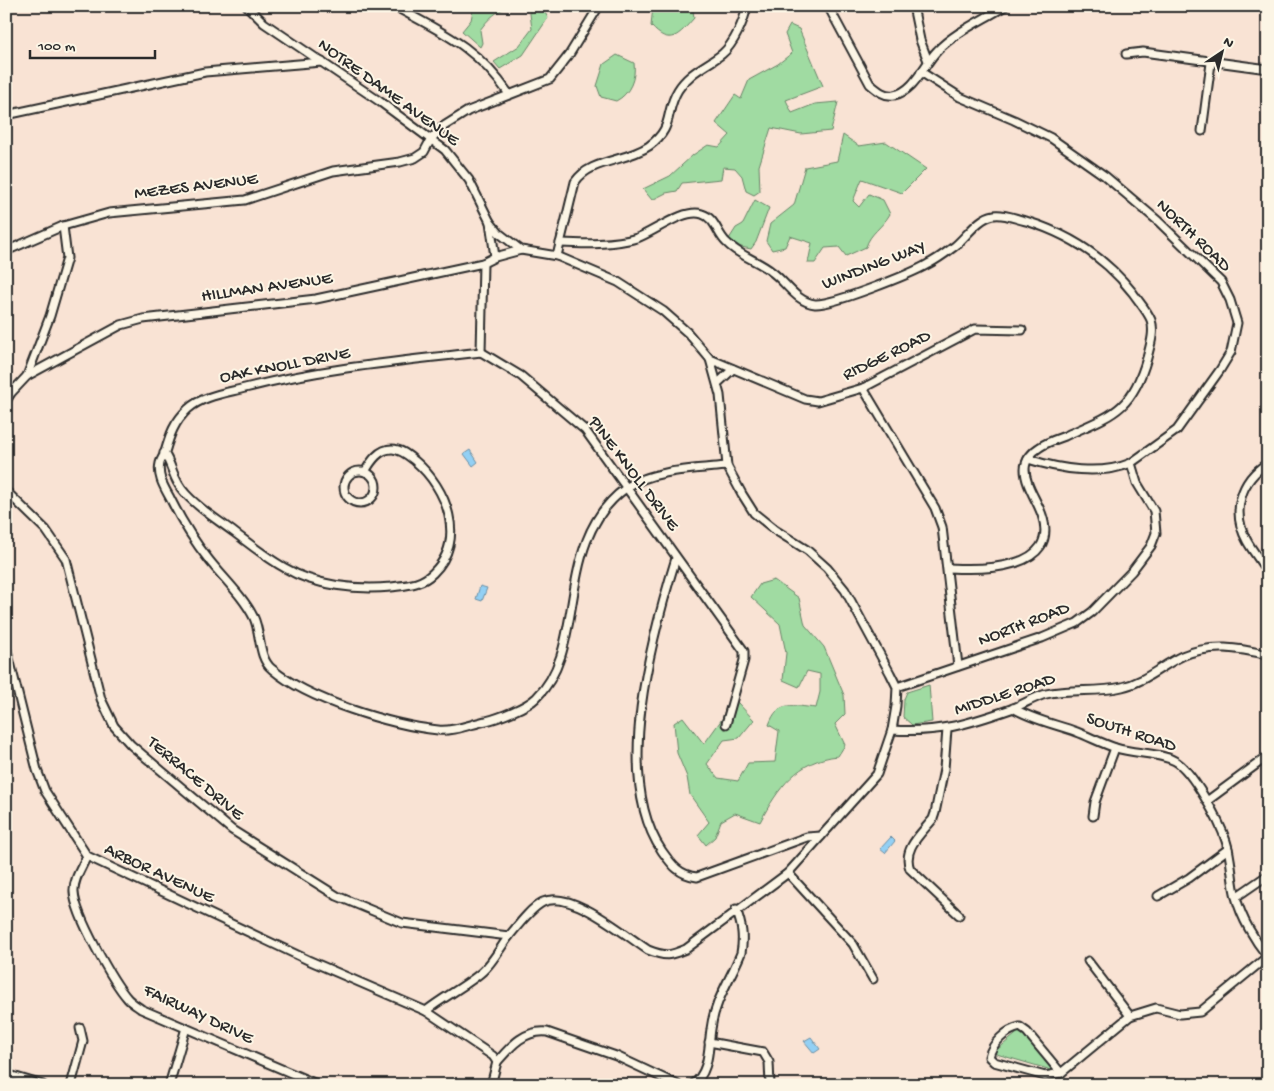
<svg xmlns="http://www.w3.org/2000/svg" width="1274" height="1091" viewBox="0 0 1274 1091" font-family="'Gochi Hand',sans-serif">
	<style>
		.green { fill: #a0dba2; stroke: #668366 }
		.water { fill: #93d0f4; stroke: #698ea4 }
		.lines { fill: none; stroke-linecap: round; stroke-linejoin: round }
		.minor-casing { stroke: #2b2b2b; stroke-width: 11 }
		.minor { stroke: #fcf5e5; stroke-width: 7 }
		.labels { text-anchor: middle; dominant-baseline: central; stroke-width: 4; stroke-linejoin: round; paint-order: stroke }
		.street-label { font-size: 18px; fill: #2b2b2b; stroke: #fcf5e5 }
	</style>
	<rect width="100%" height="100%" fill="#f9e3d4"/>
	<filter id="ink" filterUnits="userSpaceOnUse"><feTurbulence type="fractalNoise" baseFrequency=".02" numOctaves="2"/><feDisplacementMap in="SourceGraphic" scale="10" xChannelSelector="R" yChannelSelector="G"/><feConvolveMatrix kernelMatrix="1 2 1 2 8 2 1 2 1" color-interpolation-filters="sRGB"/></filter>
	<g filter="url(#ink)">
		<g class="green">
			<path d="M471,6H511C497,10 488,19 480,30L482,43L480,47L462,31L471,20L473,10Z"/>
			<path d="M529,6H546L543,9L548,18L523,55L500,69L494,62L519,46L532,29Z"/>
			<path d="M653,6H688L693,10L694,18C679,35 670,47 651,26Z"/>
			<path d="M790,25L799,29L823,86L786,100L792,113L815,104L838,102L831,131L801,134L771,128L759,166L760,191L754,195L746,191L742,176L735,168L723,167L721,179L682,183L677,191L666,193L652,200L643,189L670,176L693,155L708,145L719,147L730,135L716,123L735,95L741,99L749,80L778,64L792,53L785,34Z"/>
			<path d="M617,55L634,63C636,78 630,94 616,101L601,97L597,86L604,64Z"/>
			<path d="M843,135L859,146L886,142L926,169L902,193L862,179L853,201L859,207L869,194L883,200L890,214C882,228 870,233 866,247L846,256L839,247L825,248L815,263H808L812,243L790,236L785,247L772,250L766,241L770,224L794,205L805,167L837,161Z"/>
			<path d="M755,200L769,208L756,242L751,249L741,247L729,239L736,228L743,224Z"/>
			<path d="M774,580L799,598L805,625L824,647L844,695L845,714L835,724L845,745L838,756C798,760 778,788 760,822L735,813L721,821L715,837L706,845L698,835L709,822L690,795L687,777L677,753L674,723L683,717L704,744L722,719L727,705L737,702L754,720L739,738L724,740L707,764L718,778L738,781L748,763L775,762L779,731L769,725C778,699 793,706 816,708L820,692V674L807,671L799,687L783,680L786,653L780,624L751,597L760,584Z"/>
			<path d="M929,685L932,722L912,725L903,717L904,699L907,692Z"/>
			<path d="M1021,1030L1065,1077L1067,1085H1053L1048,1069L993,1053Z"/>
		</g>
		<g class="water">
			<path d="M470,450L478,462L473,466L464,454Z"/>
			<path d="M480,586L487,588L482,601L476,599Z"/>
			<path d="M891,837L895,841L885,853L880,849Z"/>
			<path d="M811,1037L820,1049L814,1053L804,1041Z"/>
		</g>
		<g class="lines">
			<defs>
				<g id="minor">
					<path d="M247,6L264,23L379,101L445,150L469,180L490,222L499,233L521,250L557,256L618,282L663,311L688,333L710,359L720,395L727,466L742,494L754,513L775,530L807,550L827,568L845,590L890,673L897,687L896,706L892,730L877,774L788,873L686,949C669,956 666,957 648,950C625,935 571,889 543,902C531,908 519,924 510,935C501,946 494,961 483,971C468,985 443,997 426,1011"/>
					<path d="M394,6C443,33 476,46 509,94"/>
					<path d="M828,6L870,84C877,90 885,97 894,95C915,91 924,64 937,51C955,32 983,20 1005,6"/>
					<path d="M913,6L920,40L928,61"/>
					<path d="M1126,54L1143,52L1268,69"/>
					<path d="M6,115L205,72L322,62"/>
					<path d="M1202,131L1211,63"/>
					<path d="M490,222L495,257"/>
					<path d="M560,243C584,244 614,245 637,238C654,232 684,208 702,214C715,218 717,233 726,242C739,256 757,260 772,272C786,282 796,302 815,304C833,305 911,274 928,264C938,259 947,252 955,246C966,237 979,217 994,215C1004,213 1016,219 1026,221C1069,234 1105,257 1133,293C1139,302 1147,310 1151,320C1155,332 1150,346 1147,358C1132,411 1112,415 1065,436C1057,439 1047,442 1040,447C1033,451 1025,460 1025,469C1025,485 1037,500 1042,515C1061,570 982,570 949,568"/>
					<path d="M6,251L63,226L109,213L245,200L333,171L400,162L415,158L424,152L431,139L444,126L468,111L550,79L569,55L599,6"/>
					<path d="M557,256L575,182C590,159 626,162 649,146C675,127 664,113 678,90C689,72 707,66 722,54C734,44 744,21 747,6"/>
					<path d="M481,352C402,361 322,368 245,388C226,393 202,396 188,409C174,422 170,435 165,452C164,456 161,459 160,463C157,476 164,487 170,498C181,520 193,540 209,560C224,579 243,596 254,618C261,633 258,658 272,669C308,700 391,725 438,730C453,732 471,724 486,721C499,718 527,707 536,698C589,648 553,541 626,488C650,470 697,469 727,466"/>
					<path d="M481,352L521,376L585,430L744,651V660L726,724"/>
					<path d="M481,352L483,263"/>
					<path d="M710,359L805,399L818,401L863,388L975,329L1022,330"/>
					<path d="M27,376L121,325L143,319L316,299L483,263L495,257L521,250"/>
					<path d="M718,383L733,369"/>
					<path d="M863,388L935,508L942,527L958,666"/>
					<path d="M6,401L11,393L27,376L50,316L67,258L63,226"/>
					<path d="M164,453C173,466 173,481 185,493C199,509 218,520 235,533C251,545 267,558 285,568C315,586 357,590 391,587C407,585 421,585 433,573C467,540 447,488 415,461C409,456 401,449 392,449C379,449 371,461 365,472"/>
					<path d="M1028,459C1059,469 1100,476 1131,463"/>
					<path d="M1268,463C1240,480 1231,512 1247,541C1253,552 1262,562 1268,574"/>
					<circle cx="360" cy="487" r="16"/>
					<path d="M6,491L46,530L66,559L101,699L114,726L131,745L232,830L337,896L402,923L509,936"/>
					<path d="M676,558C652,636 612,778 662,851C672,865 679,875 697,877L807,837L821,836"/>
					<path d="M6,646L37,770L45,791L87,856L308,960L426,1011L493,1056L497,1062L491,1085"/>
					<path d="M897,687L1042,638L1077,623L1092,612L1132,571L1151,546L1156,533L1154,511L1137,483L1131,463L1177,430L1220,370L1231,352L1237,323L1230,300L1221,282L1158,221L1105,176L1051,138L1014,120L960,97L921,72"/>
					<path d="M1013,708C1033,720 1055,724 1077,732C1090,737 1103,744 1116,748C1135,754 1158,752 1175,761C1192,770 1220,822 1226,841C1232,859 1231,879 1236,897C1241,918 1255,941 1268,957"/>
					<path d="M947,729L944,769L935,813L933,819C921,834 902,849 910,869L959,915"/>
					<path d="M892,730C939,733 968,724 1011,709C1023,705 1034,697 1046,694C1071,688 1097,693 1122,687C1145,682 1161,666 1182,656C1211,643 1239,648 1268,655"/>
					<path d="M1207,801L1268,756"/>
					<path d="M1093,816L1095,802L1115,748"/>
					<path d="M87,856C82,867 73,880 74,892C75,915 113,982 128,999C132,1003 137,1006 141,1009L319,1085"/>
					<path d="M788,873L853,944L873,979"/>
					<path d="M1158,896L1189,878L1228,849"/>
					<path d="M1236,897L1268,875"/>
					<path d="M1088,961L1130,1016"/>
					<path d="M1020,1027L1027,1032L1061,1073L1045,1076L994,1062L989,1057C992,1043 1006,1030 1020,1027Z"/>
					<path d="M709,1042L763,1052L769,1062L770,1085"/>
					<path d="M497,1062C511,1046 524,1030 547,1032L616,1056L678,1085"/>
					<path d="M1061,1073L1130,1016L1156,1008L1180,1014L1200,1012L1267,957"/>
					<path d="M6,1074L43,1085"/>
					<path d="M71,1085L83,1041L80,1028"/>
					<path d="M169,1085L186,1028"/>
					<path d="M692,1085C710,1073 708,1049 711,1029C714,1002 731,978 741,953C744,937 742,925 736,909"/>
				</g>
			</defs>
			<use href="#minor" class="minor-casing"/>
			<use href="#minor" class="minor"/>
		</g>
	</g>
	<g class="labels">
		<g class="street-label">
			<text transform="translate(388 93) rotate(36)">NOTRE DAME AVENUE</text>
			<text transform="translate(196 187) rotate(-7)">MEZES AVENUE</text>
			<text transform="translate(1193 236) rotate(44)">NORTH ROAD</text>
			<text transform="translate(874 266) rotate(-21)">WINDING WAY</text>
			<text transform="translate(267 288) rotate(-8)">HILLMAN AVENUE</text>
			<text transform="translate(887 356) rotate(-26)">RIDGE ROAD</text>
			<text transform="translate(285 366) rotate(-11)">OAK KNOLL DRIVE</text>
			<text transform="translate(633 474) rotate(53)">PINE KNOLL DRIVE</text>
			<text transform="translate(1024 625) rotate(-21)">NORTH ROAD</text>
			<text transform="translate(1005 695) rotate(-18)">MIDDLE ROAD</text>
			<text transform="translate(1131 733) rotate(18)">SOUTH ROAD</text>
			<text transform="translate(195 779) rotate(40)">TERRACE DRIVE</text>
			<text transform="translate(159 874) rotate(25)">ARBOR AVENUE</text>
			<text transform="translate(198 1015) rotate(25)">FAIRWAY DRIVE</text>
		</g>
	</g>
	<rect width="1274" height="1091" fill="none" stroke="#fcf5e5" stroke-width="25"/>
	<rect x="12" y="12" width="1249" height="1066" fill="none" stroke="#2b2b2b" stroke-width="2" filter="url(#ink)"/>
	<g transform="translate(1222 52) rotate(35)" stroke="#fcf5e5" stroke-width="4" paint-order="stroke">
	<path d="M0-4L9 19L0 12L-9 19Z" fill="#2b2b2b"/>
	<text y="-8" font-size="14" font-weight="bold" text-anchor="middle" fill="#2b2b2b">N</text>
	</g>
	<path d="M30 50v8h125v-8" fill="none" stroke="#2b2b2b" stroke-width="2.5"/>
	<text x="38" y="50" font-size="15" fill="#2b2b2b" stroke="#fcf5e5" stroke-width="4" paint-order="stroke">100 m</text>
</svg>
